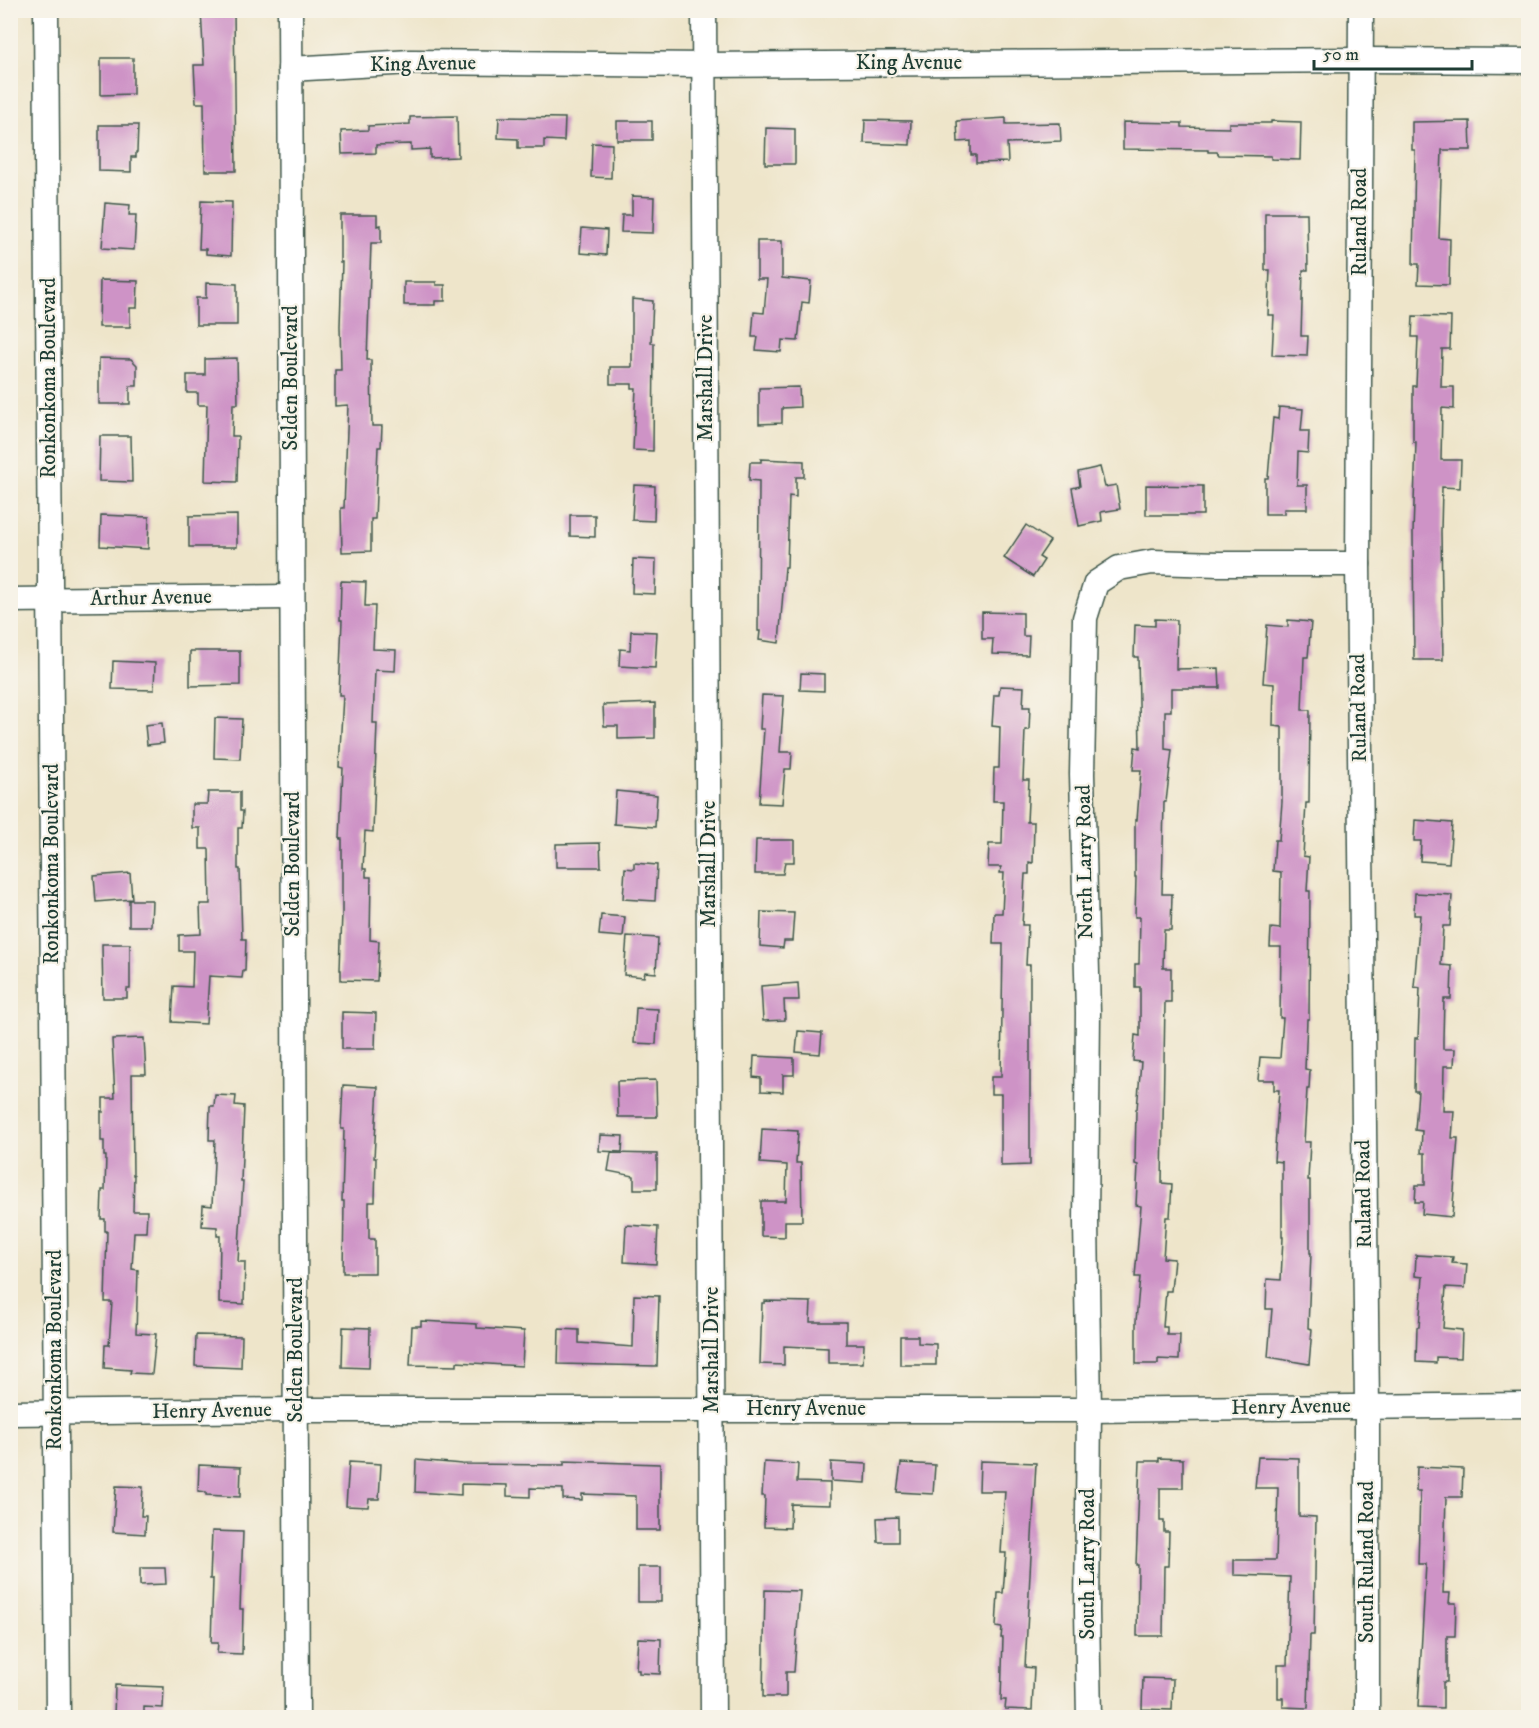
<svg xmlns="http://www.w3.org/2000/svg" width="1539" height="1728" viewBox="0 0 1539 1728" font-family="'IM FELL DW Pica',serif">
	<style>
		.building { fill: #ce93c6 }
		.lines { fill: none; stroke-linecap: round; stroke-linejoin: round }
		.street-casing { stroke: #3e564a; stroke-width: 27 }
		.street { stroke: #fff; stroke-width: 24 }
		.labels { text-anchor: middle; dominant-baseline: central; stroke-width: 4.5; stroke-linejoin: round; paint-order: stroke }
		.street-label { font-size: 21px; fill: #1f3d34; stroke: #f7f3e8 }
	</style>
	<rect width="100%" height="100%" fill="#f7f3e8"/>
	<filter id="ink" filterUnits="userSpaceOnUse"><feTurbulence type="fractalNoise" baseFrequency=".0167" numOctaves="2"/><feDisplacementMap in="SourceGraphic" scale="12" xChannelSelector="R" yChannelSelector="G"/><feConvolveMatrix kernelMatrix="1 2 1 2 8 2 1 2 1" color-interpolation-filters="sRGB"/></filter>
	<filter id="wash" filterUnits="userSpaceOnUse"><feTurbulence type="fractalNoise" baseFrequency=".008" numOctaves="4" result="noise"/><feDisplacementMap in="SourceGraphic" scale="24" xChannelSelector="R" yChannelSelector="G"/><feGaussianBlur stdDeviation="1.35" result="paint"/><feColorMatrix in="noise" values="0 0 0 0 0 0 0 0 0 0 0 0 0 0 0 0 0 1.4 0 .05"/><feComposite in="paint" operator="in"/></filter>
	<g filter="url(#wash)">
		<rect width="100%" height="100%" fill="#eee5ca"/>
		<g id="blocks">
			<g class="building">
				<path d="M201,10H234L236,171H205L204,103H196L194,65H204Z"/>
				<path d="M101,58H133V94L101,95Z"/>
				<path d="M457,116L458,157L430,158V149L411,150V144L376,145V153L342,154L341,131L368,130V126L410,124V117Z"/>
				<path d="M499,117L565,118L564,141L544,140V148H518V139L498,138Z"/>
				<path d="M1006,118V124L1060,123L1061,141L1007,143L1008,162L976,163V155H971V141L958,142L957,121Z"/>
				<path d="M865,120L911,121L910,145L864,143Z"/>
				<rect x="617" y="121" width="35" height="19"/>
				<path d="M1271,121L1301,122L1300,160L1271,159V156L1219,155L1217,152H1208V150L1123,149V122L1182,123V127L1229,128V123H1271Z"/>
				<path d="M1470,121L1471,150H1442L1439,238L1450,239L1449,285L1418,284L1419,264H1413L1415,150H1412V122Z"/>
				<path d="M99,125H138L137,152H136V157H131V172L99,171Z"/>
				<path d="M766,128L795,129V164H765Z"/>
				<path d="M592,143L612,144L611,178L591,177Z"/>
				<path d="M632,196L654,197L653,233L621,232L622,215H632Z"/>
				<path d="M201,201L232,202L231,256L206,254V249H199Z"/>
				<path d="M105,203L130,205L129,215H136L134,250L102,248Z"/>
				<path d="M1265,213H1307L1308,270H1303L1301,336H1308L1307,356L1272,355L1274,315H1268L1270,270H1265Z"/>
				<path d="M340,215H377V226L381,225V243H371L367,360H371L372,426H382L381,447H378L375,519H371V551L342,552L341,508H344L348,405L335,406V370H341L340,326L342,262H340Z"/>
				<path d="M582,228L607,230L606,255L580,253Z"/>
				<path d="M757,241H782V278L811,281L809,303L802,302L798,341L782,340L781,352L756,350L758,337H752L754,312L764,313L767,279H757Z"/>
				<path d="M100,280L138,281L137,308H130V327H99Z"/>
				<path d="M404,282H436V285H445V301H435V305H404Z"/>
				<path d="M206,283L237,284V325H196V298H206Z"/>
				<path d="M632,299L653,301L651,343H654L653,451L633,450L636,388H632V384H610V367H632Z"/>
				<path d="M1413,316L1451,317L1450,349H1442L1441,387H1454V409L1442,408L1441,460H1461L1460,488L1442,487L1441,532L1443,660H1414L1413,533L1416,442H1413V386H1416L1418,337H1412Z"/>
				<path d="M99,358L131,359L137,365V386H130V404H99Z"/>
				<path d="M237,358L238,404H233L232,436H238L237,482L205,481L207,405H198V393H187V375H205V359Z"/>
				<path d="M799,387L800,407L782,408V423L759,424V388Z"/>
				<path d="M1279,407L1303,409L1301,431H1309L1308,453L1298,452L1297,485H1307V509H1284V514H1265V478H1268L1273,418L1278,419Z"/>
				<path d="M100,436H131L132,482L99,481Z"/>
				<path d="M761,459L804,461V477H796V497L789,496L787,567H785L779,643L759,640L760,631H758L759,481L749,480L750,462H761Z"/>
				<path d="M1100,467L1105,487L1116,485L1120,509L1101,512L1102,521L1079,526L1072,488L1080,486L1078,472Z"/>
				<path d="M634,485L655,486L654,521L632,520Z"/>
				<path d="M1146,485L1203,486V515H1146Z"/>
				<path d="M101,515L149,517L148,549L100,546Z"/>
				<path d="M237,515V547H189V516Z"/>
				<path d="M570,515H595V537L570,536Z"/>
				<path d="M1026,525L1050,541L1039,557L1044,560L1033,577L1004,558Z"/>
				<path d="M633,559L656,560L655,594L632,593Z"/>
				<path d="M341,581L366,582L365,606H375L373,649L396,650L395,671L375,670L373,723H377L373,832L365,831L363,869H366V877H371L370,940L379,941L377,981L341,980V970H340L342,912V839H340L343,768L339,767L343,695H339L342,620H340Z"/>
				<path d="M982,612L1023,613V636H1029L1028,655L992,654L993,639H982Z"/>
				<path d="M1155,619L1177,620L1176,669L1219,668L1220,688H1171V711H1165V749L1172,750L1166,802H1164L1162,894H1172L1171,930H1164L1163,968H1171V1002H1165L1162,1183L1172,1184L1170,1217H1166L1163,1258L1174,1259L1171,1291H1166L1163,1327H1167V1335H1180L1179,1360L1158,1359V1364H1136V1321L1140,1277H1135L1141,1206L1136,1205L1138,1165L1135,1164L1136,1109H1137L1141,1062L1133,1061L1135,1035L1140,1036V987H1135V964H1139L1140,917H1135L1136,877H1135V820H1137L1141,770H1133L1135,747L1140,748L1138,657H1134L1135,625L1155,626Z"/>
				<path d="M1288,620L1311,622L1308,657H1304L1302,710H1310L1309,803H1306L1303,856L1309,857L1307,891H1310L1309,1019H1307L1305,1069L1310,1070L1309,1089H1307L1304,1142H1310L1308,1180H1310V1253H1311L1308,1328L1312,1329L1309,1364L1268,1357L1272,1309H1266L1267,1279L1281,1280L1283,1237H1282V1162L1274,1161L1279,1090H1274V1080H1258L1260,1057L1280,1058L1283,1018H1280L1281,947H1270L1271,928L1280,929L1281,872L1273,871L1275,840H1279L1282,802V727L1273,726L1274,684L1263,683L1267,625L1288,627Z"/>
				<path d="M631,631L657,632L655,668L619,666L620,649L630,650Z"/>
				<path d="M190,651H240V685L190,686Z"/>
				<path d="M113,661L155,663L154,690L112,689Z"/>
				<path d="M801,673L824,674V691L800,690Z"/>
				<path d="M1000,686L1024,687L1023,707H1030L1029,730H1025L1023,780H1029L1027,822H1034L1033,863L1029,862V874H1025L1022,925H1028L1026,965H1030V1165L1001,1166V1094H991V1077H1001L1003,944H993L994,913H1002L1004,873H1000L1001,867H988L989,844H1002L1003,801H993L994,768H999L1000,727L992,726L994,695H999Z"/>
				<path d="M762,695L784,696L780,752H792L791,769H785L782,804L759,803L764,729H760Z"/>
				<path d="M655,703V738L618,739V726H604L603,705Z"/>
				<path d="M215,718L242,719L240,759L214,758Z"/>
				<path d="M162,723L164,743L147,745L145,725Z"/>
				<path d="M616,791L657,795L655,827L614,824Z"/>
				<path d="M208,792H240V811H243L242,828H238V869H240L242,939H246L245,971H243L242,978L209,976L206,1024L172,1022L174,986L192,987L193,951H179V935L201,934L200,904H210L209,849H200V828H192V804H207Z"/>
				<path d="M1415,820L1452,823L1449,863L1420,861L1421,841H1414Z"/>
				<path d="M756,840H794V862H785L783,874H755Z"/>
				<path d="M600,843L601,867H556V844Z"/>
				<path d="M634,863L657,865L655,901L623,899L625,868L634,869Z"/>
				<path d="M130,873L132,899L96,902L94,876Z"/>
				<path d="M1415,893L1452,895L1450,926H1443L1441,965L1452,966L1451,999H1444L1443,1039V1049H1455L1454,1066H1444L1443,1111H1454L1452,1138H1458L1452,1217L1422,1214L1423,1202H1415L1416,1185H1425V1153H1421L1422,1131L1415,1130L1418,1091H1414L1415,1038H1418L1420,988L1414,987L1420,915H1414Z"/>
				<path d="M129,900H152L151,926H129Z"/>
				<path d="M761,912L794,913L792,941H784L783,948L760,946Z"/>
				<path d="M601,915L625,917L623,937L599,935Z"/>
				<path d="M627,936L658,938L656,973L645,972L644,977L624,975Z"/>
				<path d="M102,944H130V989H127V998H103Z"/>
				<path d="M798,983L799,1000H784L785,1020L763,1021L761,986Z"/>
				<path d="M636,1008L658,1009L656,1044L634,1043Z"/>
				<path d="M342,1012L376,1013L375,1049H342Z"/>
				<path d="M798,1031L822,1033L820,1054L796,1052Z"/>
				<path d="M144,1038L146,1074H132L133,1175H134L133,1211H147L146,1232H134L132,1269L138,1270L136,1333L156,1334L152,1374L130,1373L131,1370L104,1368L105,1345H109L112,1302H105L107,1231H105V1219H101L102,1190H105L106,1156H104V1141H101V1111L103,1112V1098H115L112,1039Z"/>
				<path d="M754,1056L794,1058V1075H783V1092L761,1091V1078L753,1077Z"/>
				<path d="M656,1080L657,1117H618L617,1081Z"/>
				<path d="M343,1085L378,1087L374,1158H376L375,1202H369V1239H375V1273H343L344,1201H342L344,1129H341Z"/>
				<path d="M215,1095L236,1096L235,1105L244,1106L241,1181H243L238,1262H245L244,1304L219,1303L220,1236H217V1227L202,1226L203,1205L212,1206L215,1140H209L210,1106H214Z"/>
				<path d="M762,1129L798,1131L796,1163H801L802,1221H785V1237L761,1236V1201H786L787,1165L760,1163Z"/>
				<path d="M600,1135L623,1136L622,1152L599,1151Z"/>
				<path d="M611,1153L657,1154V1189H634V1176L608,1171Z"/>
				<path d="M626,1225L658,1227L656,1264L624,1262Z"/>
				<path d="M1416,1255L1453,1257L1452,1263L1467,1264L1465,1288L1446,1287L1443,1328L1462,1330L1461,1358L1436,1357V1363L1416,1362L1417,1327H1419L1423,1277L1415,1276Z"/>
				<path d="M634,1295L659,1296L657,1366L558,1364L559,1329L579,1330V1343L633,1347Z"/>
				<path d="M765,1301L811,1302L810,1322H846V1344H864L863,1363H828V1348L784,1346V1365L760,1364L762,1303H765Z"/>
				<path d="M421,1321L477,1324V1328L524,1331L522,1366L457,1362V1366L410,1365L412,1326H421Z"/>
				<path d="M343,1327L370,1328L369,1368L342,1367Z"/>
				<path d="M196,1335L242,1336L241,1368L195,1366Z"/>
				<path d="M900,1336H918V1343L936,1344V1365H900Z"/>
				<path d="M1258,1457L1299,1458V1516L1316,1517L1314,1635H1310L1308,1708L1283,1707V1698H1278V1665H1287L1290,1577L1234,1575V1560H1276L1278,1488H1255Z"/>
				<path d="M1159,1458L1183,1459V1488H1160V1521H1164V1532H1169L1168,1566H1164L1163,1636H1137L1138,1565H1136L1140,1461H1159Z"/>
				<path d="M416,1460L462,1464L564,1465V1461L660,1464V1530H636V1496L582,1494V1500L563,1499V1489L530,1488V1497L507,1496V1485L461,1484V1495L415,1492Z"/>
				<path d="M980,1461L1036,1463L1025,1667L1034,1668L1032,1710L1005,1709L1006,1700H1001L1003,1638H1001L1002,1628L996,1627L998,1593H1003L1006,1553H1001L1005,1491H979Z"/>
				<path d="M349,1462L381,1464L379,1499H369L368,1507L346,1506Z"/>
				<path d="M764,1462L798,1464L797,1482L830,1483V1505L791,1504L790,1528L764,1527L765,1496H762Z"/>
				<path d="M831,1462L867,1464L866,1483L831,1481Z"/>
				<path d="M901,1463L935,1465L933,1494L897,1492Z"/>
				<path d="M199,1465L241,1467L240,1497L206,1495V1492L198,1491Z"/>
				<path d="M1417,1467L1463,1469L1462,1497H1446L1443,1593H1450L1449,1603H1456L1455,1636H1447V1682H1443V1708L1418,1707L1426,1564H1418L1420,1491H1416Z"/>
				<path d="M116,1486L143,1487L141,1516H146L145,1534L113,1532Z"/>
				<path d="M898,1517V1542H878L877,1518Z"/>
				<path d="M212,1531L243,1532L240,1609H243L242,1654L217,1653L218,1643H211L213,1579H210Z"/>
				<rect x="638" y="1567" width="23" height="35"/>
				<path d="M140,1568H165L166,1584L140,1585Z"/>
				<path d="M765,1590L800,1591L794,1672H786V1697H763Z"/>
				<path d="M638,1638L661,1639L660,1674L639,1673V1670H636Z"/>
				<path d="M1143,1678L1173,1679L1172,1710L1142,1709Z"/>
				<path d="M115,1685L164,1687L163,1708L144,1707V1718H114Z"/>
			</g>
		</g>
	</g>
	<g filter="url(#ink)">
		<use href="#blocks" fill-opacity="0" stroke="#3e564a" stroke-width="1.5"/>
		<g class="lines">
			<defs>
				<g id="street">
					<path d="M46,10L58,1718"/>
					<path d="M290,10L297,1718"/>
					<path d="M704,10L713,1718"/>
					<path d="M1361,10L1358,564L1367,1406V1718"/>
					<path d="M290,69L411,62L705,65L1362,60L1528,61"/>
					<path d="M10,600L291,597"/>
					<path d="M10,1413L296,1410H1089L1528,1405"/>
					<path d="M1089,1718L1087,1611L1089,1410L1086,1222L1088,1013L1082,774L1085,618L1096,583L1119,568L1152,562L1219,564H1358"/>
				</g>
			</defs>
			<use href="#street" class="street-casing"/>
			<use href="#street" class="street"/>
		</g>
	</g>
	<g class="labels">
		<g class="street-label">
			<text x="909" y="63">King Avenue</text>
			<text transform="translate(423 64) rotate(-1)">King Avenue</text>
			<text transform="translate(1360 222) rotate(-90)">Ruland Road</text>
			<text transform="translate(49 378) rotate(-90)">Ronkonkoma Boulevard</text>
			<text transform="translate(291 378) rotate(-90)">Selden Boulevard</text>
			<text transform="translate(706 378) rotate(-90)">Marshall Drive</text>
			<text transform="translate(151 598) rotate(-1)">Arthur Avenue</text>
			<text transform="translate(1359 708) rotate(-91)">Ruland Road</text>
			<text transform="translate(1085 862) rotate(-91)">North Larry Road</text>
			<text transform="translate(52 864) rotate(-90)">Ronkonkoma Boulevard</text>
			<text transform="translate(293 864) rotate(-90)">Selden Boulevard</text>
			<text transform="translate(709 864) rotate(-90)">Marshall Drive</text>
			<text transform="translate(1364 1194) rotate(-91)">Ruland Road</text>
			<text transform="translate(55 1350) rotate(-90)">Ronkonkoma Boulevard</text>
			<text transform="translate(296 1350) rotate(-90)">Selden Boulevard</text>
			<text transform="translate(712 1350) rotate(-90)">Marshall Drive</text>
			<text transform="translate(1291 1407) rotate(-1)">Henry Avenue</text>
			<text x="806" y="1409">Henry Avenue</text>
			<text transform="translate(212 1411) rotate(-1)">Henry Avenue</text>
			<text transform="translate(1367 1562) rotate(-90)">South Ruland Road</text>
			<text transform="translate(1088 1564) rotate(-90)">South Larry Road</text>
		</g>
	</g>
	<rect width="1539" height="1728" fill="none" stroke="#f7f3e8" stroke-width="36"/>
	<path d="M1314 60v9h158v-9" fill="none" stroke="#1f3d34" stroke-width="3"/>
	<text x="1323" y="60" font-size="18" fill="#1f3d34" stroke="#f7f3e8" stroke-width="4.5" paint-order="stroke">50 m</text>
</svg>
